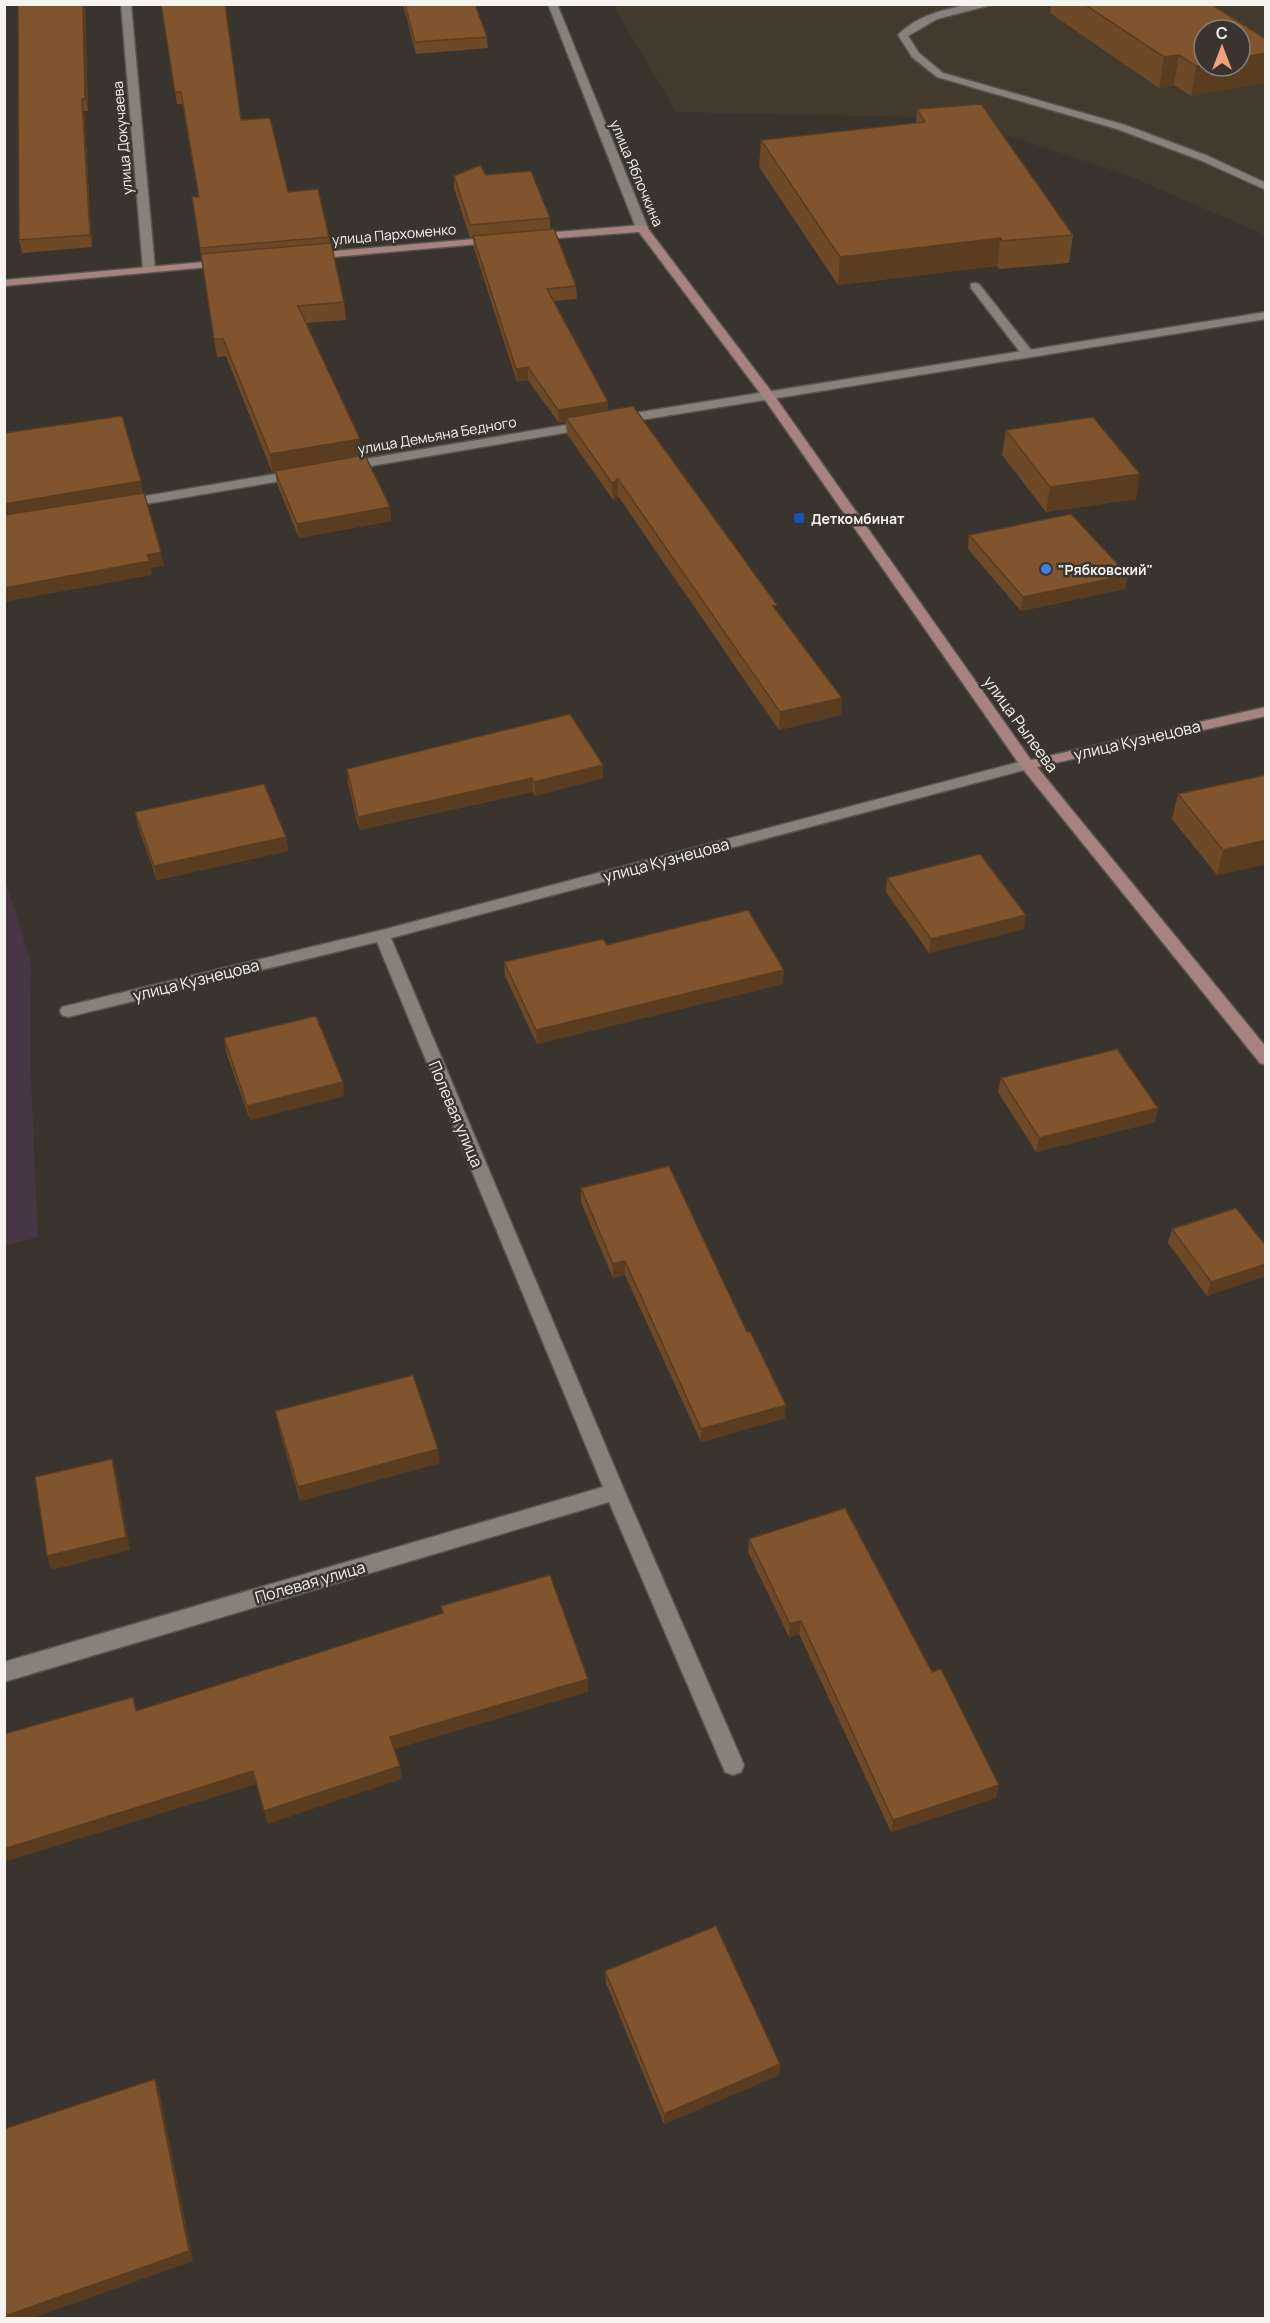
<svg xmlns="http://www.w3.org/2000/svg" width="1270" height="2323" viewBox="0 0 1270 2323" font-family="Manrope,sans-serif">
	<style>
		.built { fill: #423a2d; fill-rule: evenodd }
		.education { fill: #473744 }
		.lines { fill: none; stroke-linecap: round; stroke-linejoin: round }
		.lane-casing { stroke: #58544e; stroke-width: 3 }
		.street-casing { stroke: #58544e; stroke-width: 3 }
		.secondary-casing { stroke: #58544e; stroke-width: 3 }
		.lane { fill: #868179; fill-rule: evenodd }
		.street { fill: #868179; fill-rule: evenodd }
		.secondary { fill: #a6837e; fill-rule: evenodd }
		.wall { fill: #6e4928 }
		.shaded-wall { fill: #5a3c20 }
		.building { fill: #80552e; stroke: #5a3c20; stroke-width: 1.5 }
		.transit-dot { fill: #1a4fb4; stroke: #39352e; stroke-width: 2 }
		.shop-dot { fill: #3f7fe0; stroke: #39352e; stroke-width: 2 }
		.labels { text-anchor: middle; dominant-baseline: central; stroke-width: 5; stroke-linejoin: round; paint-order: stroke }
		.far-street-label { font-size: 14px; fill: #f7f4ef; stroke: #39352e }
		.far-poi-label { font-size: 14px; font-weight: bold; fill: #f7f4ef; stroke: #39352e; text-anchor: start }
		.street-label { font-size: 16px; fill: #f7f4ef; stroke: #39352e }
	</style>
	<rect width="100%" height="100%" fill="#39352e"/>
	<path class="built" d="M613,5H1265V235L1124,174L955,118L676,112ZM1204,30H1240V66H1204Z"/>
	<path class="education" d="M5,879L31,963L30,1060L38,1237L5,1246Z"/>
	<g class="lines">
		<defs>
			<g id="lane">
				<path d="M972,4H995L937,19L908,36L919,53L943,73L1125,125L1208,156L1266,183V190L1200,160L1117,129L937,77L912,57L898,35C917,15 946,9 972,4Z"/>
				<path d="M975,283L979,284L1031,350V356H1023L971,288V284Z"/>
			</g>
			<g id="street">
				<path d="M121,4H131L155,269L149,272L143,269Z"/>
				<path d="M548,4H557L648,228L646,230L642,231L636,228Z"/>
				<path d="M1266,312V319L616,424L610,420L616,416Z"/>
				<path d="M589,421L595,425L593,428L347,470L341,466L347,462Z"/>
				<path d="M299,470L305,474L304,477L122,508L115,504L122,500Z"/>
				<path d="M1027,760L1032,762L1035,765L1032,768L391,938L625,1492L744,1765L741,1772L733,1775L725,1772L609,1502L4,1682V1662L603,1487L377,942L68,1017L62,1015L60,1011L62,1007L382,930Z"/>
			</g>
			<g id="secondary">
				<path d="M642,225L646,226L771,391L1031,760L1266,707V716L1037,767L1266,1047V1065L1260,1063L1022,768L763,397L639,232L532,240L526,237L532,234Z"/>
				<path d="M498,237L504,240L502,242L311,259L305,256L311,253Z"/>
				<path d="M226,260L230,261V265L4,286V280Z"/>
			</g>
		</defs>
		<use href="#lane" class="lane-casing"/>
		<use href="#street" class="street-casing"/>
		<use href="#secondary" class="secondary-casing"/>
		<use href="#lane" class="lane"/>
		<use href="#street" class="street"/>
		<use href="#secondary" class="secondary"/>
	</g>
	<g class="wall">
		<path d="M85,4L88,111H84L92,247L22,253L19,240Z"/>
		<path d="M161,4L241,120L288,192L329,237L330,243L344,302L346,320L306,323L361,456L390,507L391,521L299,538L277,484L275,471L272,472L226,356L217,357L192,197H199L182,104H177Z"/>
		<path d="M403,4H475L487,37L488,48L416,54Z"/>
		<path d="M1049,4H1211L1266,39V82L1191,96L1174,85L1159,88L1050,13L1051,6Z"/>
		<path d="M917,109L1073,235L1069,263L999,269L997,266L838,285L759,167L761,140L916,123Z"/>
		<path d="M486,175L550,218V229L576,286L577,299L554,301L608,411L776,611L842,698L841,715L779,730L618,496L613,500L567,434L566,422L559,423L528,380L517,382L474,248L473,237L470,238L454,188V176Z"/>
		<path d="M1006,430L1136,499L1046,512L1002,455Z"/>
		<path d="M969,535L1128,575L1125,589L1021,611L968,549Z"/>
		<path d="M603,765V778L535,796L533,792L359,830L348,783L347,769Z"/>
		<path d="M1266,775V864L1217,875L1172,819L1178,794Z"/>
		<path d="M135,812L286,837L288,851L157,880L138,826Z"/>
		<path d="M887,878L1024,929L929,953L886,892Z"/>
		<path d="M607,945L783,984L537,1044L505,976L504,962Z"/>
		<path d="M224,1038L344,1096L250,1120L226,1052Z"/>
		<path d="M1001,1078L1158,1108L1155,1122L1036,1152L998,1092Z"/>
		<path d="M581,1188L785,1418L701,1442L625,1275L613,1278L581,1202Z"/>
		<path d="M1236,1208L1207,1296L1168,1243L1172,1229Z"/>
		<path d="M275,1411L440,1463L300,1501L278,1425Z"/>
		<path d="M749,1539L932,1672L996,1798L891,1832L799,1634L789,1637L748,1552Z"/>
		<path d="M605,1971L780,2064L779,2075L664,2124L606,1983Z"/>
	</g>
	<g class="shaded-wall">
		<path d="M83,4H85L88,111L85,99Z"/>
		<path d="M1266,53V82L1191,96L1196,66L1204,64V66H1240V58Z"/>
		<path d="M1179,55L1174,85L1159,88L1164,57Z"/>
		<path d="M82,99L84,111L92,247L90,235Z"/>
		<path d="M1000,238L997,266L838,285L840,257Z"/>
		<path d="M528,367V380L517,382L516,369Z"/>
		<path d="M608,402V415L566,418V422L559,423L558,410Z"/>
		<path d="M360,439L361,457L272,472L270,454Z"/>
		<path d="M1140,474L1136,499L1046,512L1050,487Z"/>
		<path d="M618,479V496L613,500L612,483Z"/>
		<path d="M141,481L143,494L4,518V504Z"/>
		<path d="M390,507L391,521L299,538L297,524Z"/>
		<path d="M161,552L164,566L151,568L152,575L4,602V588Z"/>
		<path d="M1128,575L1125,589L1021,611L1023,597Z"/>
		<path d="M842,698L841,715L779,730L780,712Z"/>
		<path d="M603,765V778L535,796L534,782Z"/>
		<path d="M532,778L533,792L359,830L358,817Z"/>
		<path d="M286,837L288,851L157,880L154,866Z"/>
		<path d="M1266,840V864L1217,875L1223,850Z"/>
		<path d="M1026,915L1024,929L929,953L931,939Z"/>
		<path d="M784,970L783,984L537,1044L536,1030Z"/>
		<path d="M343,1082L344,1096L250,1120L247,1106Z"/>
		<path d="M1158,1108L1155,1122L1036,1152L1039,1138Z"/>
		<path d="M625,1261V1275L613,1278V1264Z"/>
		<path d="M1266,1264V1276L1207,1296L1211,1282Z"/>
		<path d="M786,1405L785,1418L701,1442V1429Z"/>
		<path d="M438,1449L440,1463L300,1501L298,1487Z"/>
		<path d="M112,1459L116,1472L130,1550L52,1570L47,1556Z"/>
		<path d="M801,1621L799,1634L789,1637L790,1624Z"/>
		<path d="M588,1679V1692L392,1750L390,1737Z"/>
		<path d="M400,1766L402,1779L268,1824L264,1811Z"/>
		<path d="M253,1771L257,1784L4,1862V1849Z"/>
		<path d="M999,1785L996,1798L891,1832L893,1820Z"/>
		<path d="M780,2064L779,2075L664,2124V2114Z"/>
		<path d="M155,2079L159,2090L193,2261L30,2319H7L5,2316Z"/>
	</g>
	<g class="building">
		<path d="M18,4H83L85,99H82L90,235L19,240Z"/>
		<path d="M161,4H225L241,120L270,118L288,192L318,189L329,237L200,248L192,197H199L181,92H175Z"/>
		<path d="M405,4H475L487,37L415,42Z"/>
		<path d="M1084,4H1211L1266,39V53L1240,58V30H1204V64L1196,66L1179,55L1164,57Z"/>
		<path d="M981,104L1073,235L1002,241L1000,238L840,257L761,140L925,122L917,109Z"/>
		<path d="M480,165L486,175L531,171L550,218L470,225L454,176Z"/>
		<path d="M554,229L576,286L547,289L608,402L558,410L528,367L516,369L473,236Z"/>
		<path d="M331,243L344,302L298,306L360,439L270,454L223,339H214L201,254Z"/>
		<path d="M633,406L777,605L773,606L842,698L780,712L618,479L612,483L566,418Z"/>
		<path d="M122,416L141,481L4,504V433Z"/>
		<path d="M1093,417L1140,474L1050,487L1006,430Z"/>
		<path d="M365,455L390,507L297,524L275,471Z"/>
		<path d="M144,493L161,552L147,555L150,561L4,588V515Z"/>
		<path d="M1071,514L1128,575L1023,597L969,535Z"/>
		<path d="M570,714L603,765L534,782L532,778L358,817L347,769Z"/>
		<path d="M1266,775V840L1223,850L1178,794Z"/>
		<path d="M264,784L286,837L154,866L135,812Z"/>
		<path d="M980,854L1026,915L931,939L887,878Z"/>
		<path d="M748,910L784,970L536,1030L504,962L603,939L607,945Z"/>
		<path d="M316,1016L343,1082L247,1106L224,1038Z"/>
		<path d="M1117,1049L1158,1108L1039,1138L1001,1078Z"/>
		<path d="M669,1166L747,1332L750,1331L786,1405L701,1429L625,1261L613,1264L581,1188Z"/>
		<path d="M1236,1208L1266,1246V1264L1211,1282L1172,1229Z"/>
		<path d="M413,1375L438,1449L298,1487L275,1411Z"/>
		<path d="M112,1459L126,1537L47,1556L35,1477Z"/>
		<path d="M845,1508L932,1672L941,1669L999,1785L893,1820L801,1621L790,1624L749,1539Z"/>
		<path d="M550,1575L588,1679L390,1737L400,1766L264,1811L253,1771L4,1849V1734L133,1697L136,1711L443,1613L441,1606Z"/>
		<path d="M716,1926L780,2064L664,2114L605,1971Z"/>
		<path d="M155,2079L189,2251L5,2316L4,2310V2129Z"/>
	</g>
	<rect class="transit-dot" x="793" y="512" width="12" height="12" rx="3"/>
	<circle class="shop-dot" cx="1046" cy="569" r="6"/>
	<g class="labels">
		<g class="far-street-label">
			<text transform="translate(122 138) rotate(-95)">улица Докучаева</text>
			<text transform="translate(637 173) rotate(67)">улица Яблочкина</text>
			<text transform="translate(394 234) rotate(-5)">улица Пархоменко</text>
			<text transform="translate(437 435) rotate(-10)">улица Демьяна Бедного</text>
		</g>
		<g class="far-poi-label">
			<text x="811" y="518">Деткомбинат</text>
			<text x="1058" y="569">"Рябковский"</text>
		</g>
		<g class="street-label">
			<text transform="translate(1021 724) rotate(54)">улица Рылеева</text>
			<text transform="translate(1137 740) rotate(-13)">улица Кузнецова</text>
			<text transform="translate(666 860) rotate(-15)">улица Кузнецова</text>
			<text transform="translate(196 980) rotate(-14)">улица Кузнецова</text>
			<text transform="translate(456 1114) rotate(67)">Полевая улица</text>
			<text transform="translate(310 1582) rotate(-16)">Полевая улица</text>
		</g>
	</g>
	<rect width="1270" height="2323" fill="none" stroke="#f7f4ef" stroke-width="12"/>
	<g transform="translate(1222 48)"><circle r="28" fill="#39352e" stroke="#85817b" stroke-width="1.5"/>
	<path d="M0-4.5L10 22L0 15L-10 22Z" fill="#f2a080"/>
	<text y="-9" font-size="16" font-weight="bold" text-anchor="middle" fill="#f7f4ef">С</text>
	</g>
</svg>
